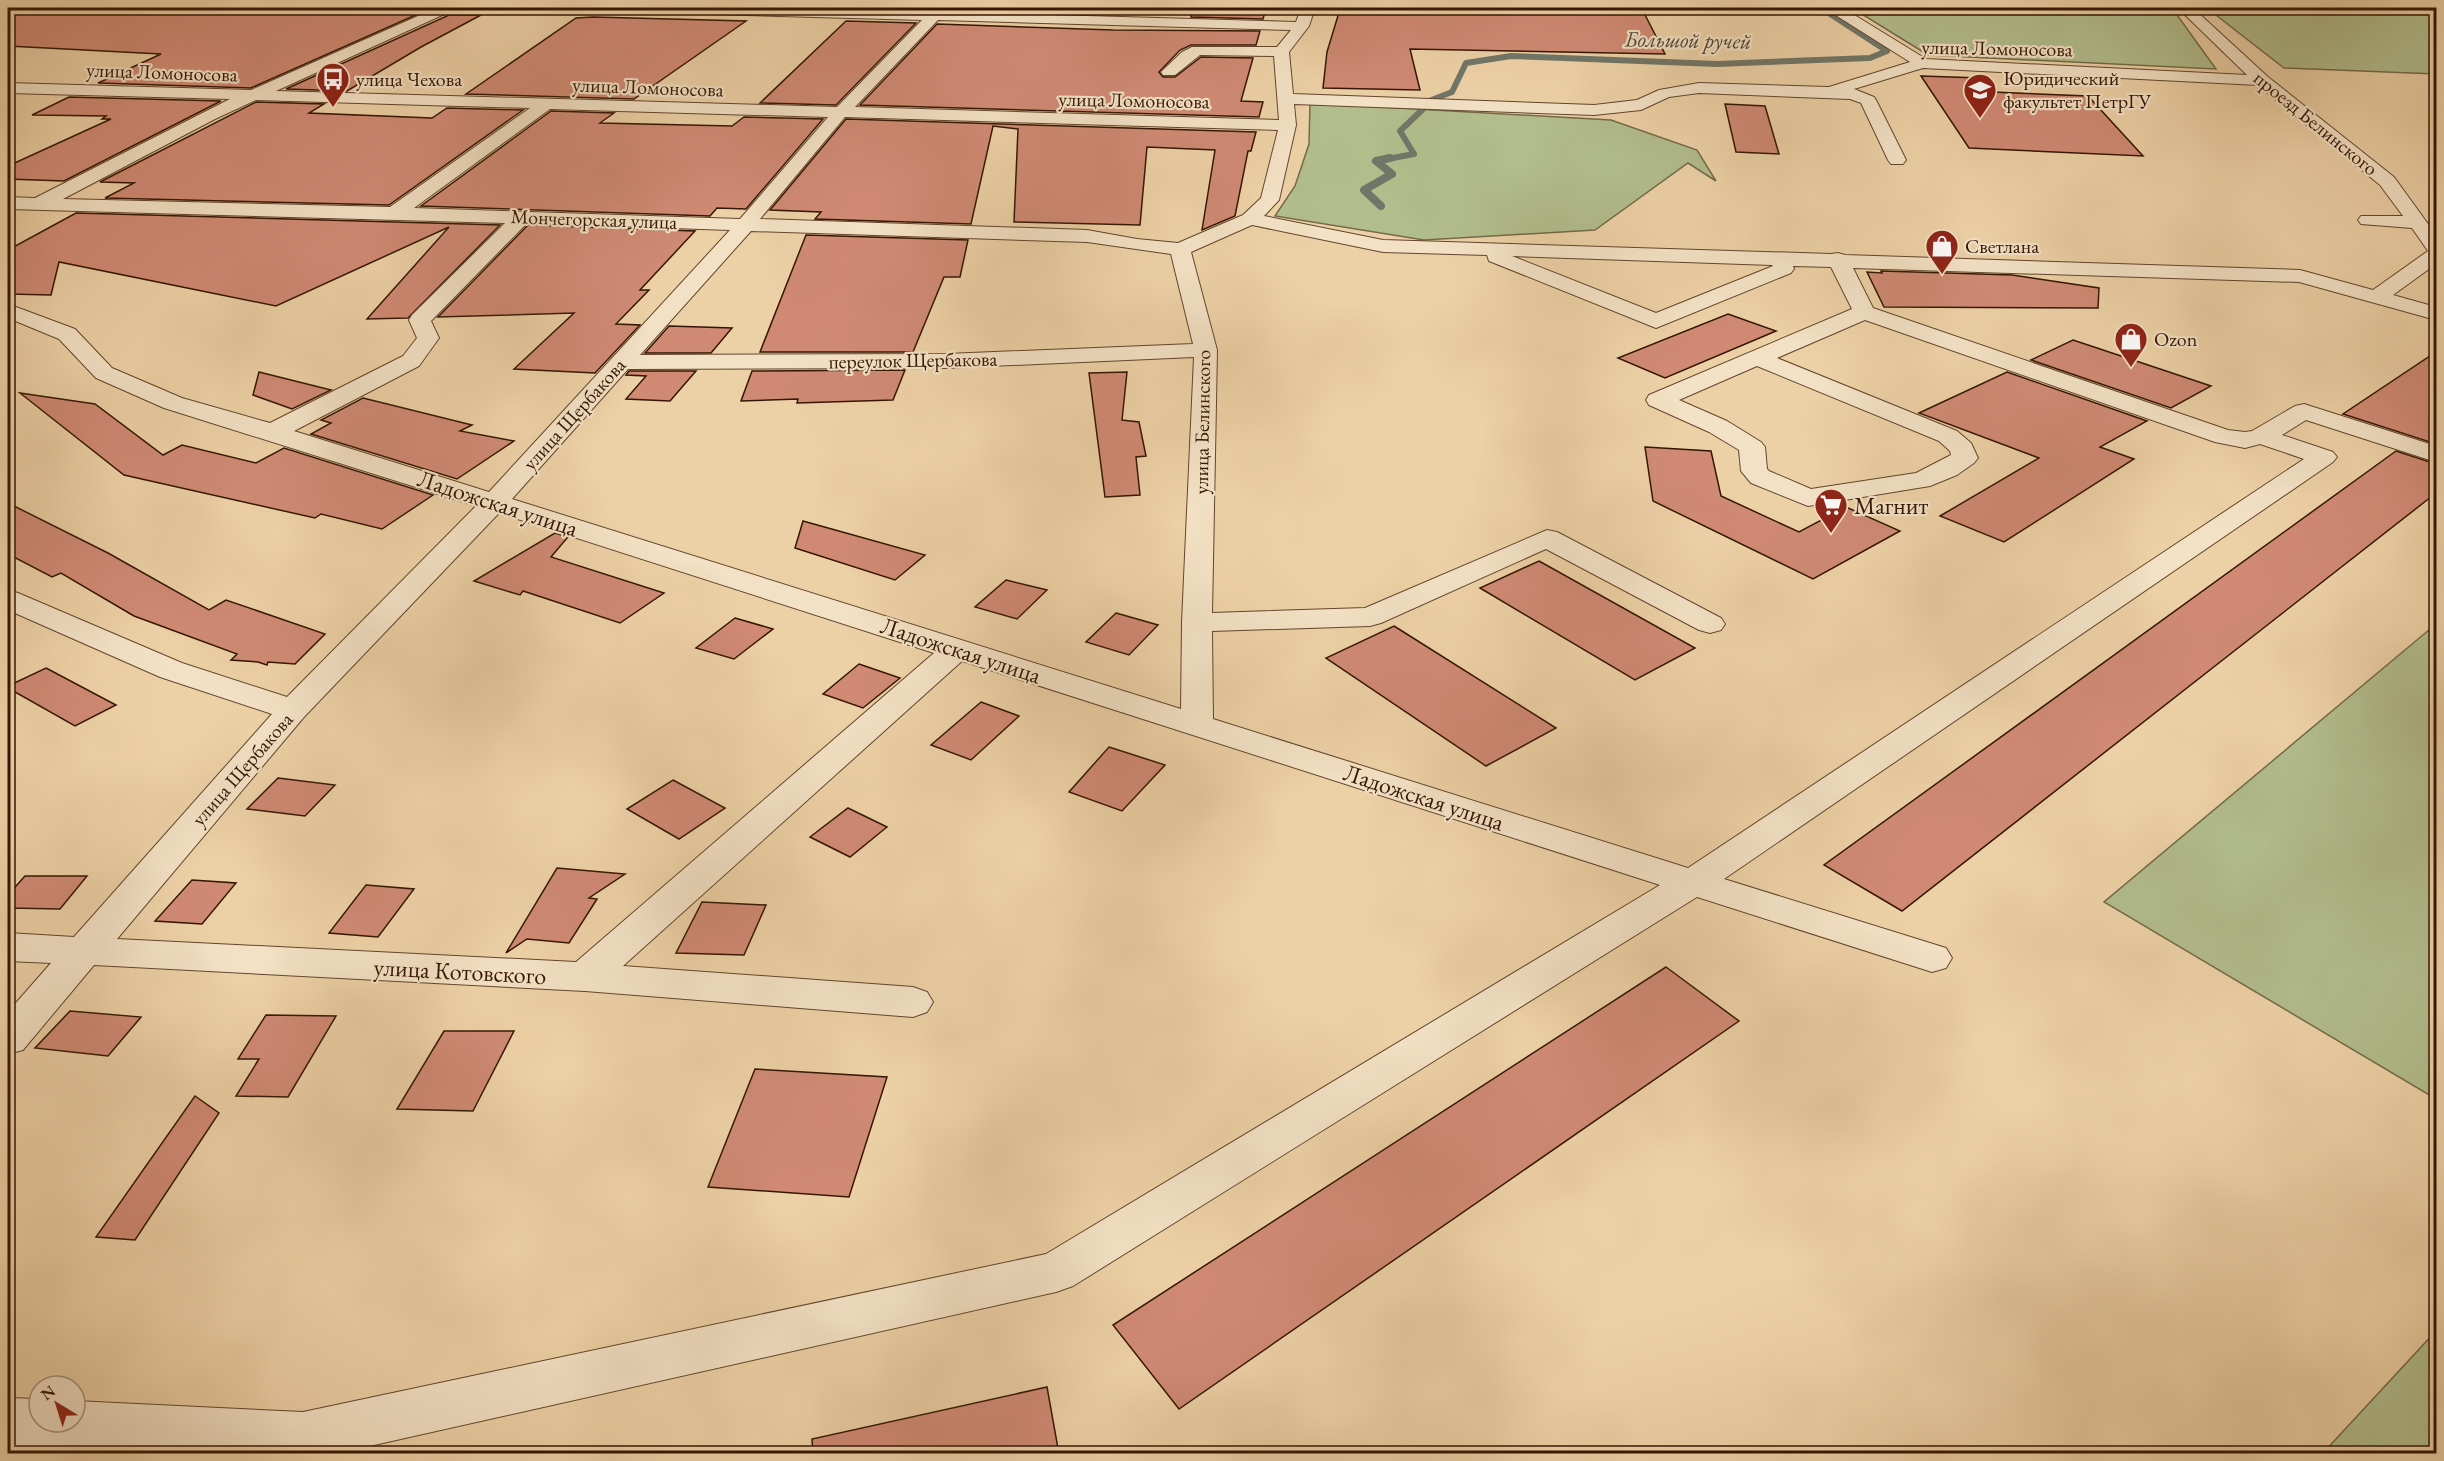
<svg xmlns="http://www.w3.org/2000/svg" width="2444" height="1461" viewBox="0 0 2444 1461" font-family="'EB Garamond',serif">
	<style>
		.green { fill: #b2bd8c; stroke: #746a48; stroke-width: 1.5 }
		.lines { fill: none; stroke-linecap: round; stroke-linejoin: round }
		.stream-far1 { stroke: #717768; stroke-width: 6 }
		.stream { stroke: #717768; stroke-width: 8 }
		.building { fill: #d08a74; stroke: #351604; stroke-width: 1.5 }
		.minor-casing { stroke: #63452c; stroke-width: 2 }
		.minor { fill: #f3e1c5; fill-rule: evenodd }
		.labels { text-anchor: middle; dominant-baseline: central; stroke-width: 4.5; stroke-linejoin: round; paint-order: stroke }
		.far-street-label { font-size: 20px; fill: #351604; stroke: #f3e1c5 }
		.far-poi-label { font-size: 20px; fill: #351604; stroke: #f3e1c5; text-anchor: start }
		.far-water-label { font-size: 22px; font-style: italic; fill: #534636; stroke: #f3e1c5 }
		.street-label { font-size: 24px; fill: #351604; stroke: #f3e1c5 }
		.poi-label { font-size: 24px; fill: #351604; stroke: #f3e1c5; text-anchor: start }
	</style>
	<rect width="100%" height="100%" fill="#edd1a6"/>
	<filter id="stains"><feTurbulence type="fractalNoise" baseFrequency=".00333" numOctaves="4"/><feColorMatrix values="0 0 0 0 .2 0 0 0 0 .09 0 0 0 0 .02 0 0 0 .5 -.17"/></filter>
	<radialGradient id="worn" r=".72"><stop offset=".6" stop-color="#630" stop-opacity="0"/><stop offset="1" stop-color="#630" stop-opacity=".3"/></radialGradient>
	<g class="green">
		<path d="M1852,8H2050L2170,13L2167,8H2172L2216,69L1928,55Z"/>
		<path d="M2207,8H2436V74L2284,68Z"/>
		<path d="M1310,103L1611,120L1697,150L1716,181L1688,163L1595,230L1424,240L1275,216L1295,186L1309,144Z"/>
		<path d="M2436,624V1099L2104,902Z"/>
		<path d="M2436,1331V1453H2323Z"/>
	</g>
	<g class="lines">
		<g class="stream-far1">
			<path d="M1429,101L1452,92L1466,63L1511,56L1717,64L1870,58L1887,51L1821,8"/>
			<path d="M1382,160L1414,154L1400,131L1423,109"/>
		</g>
		<path class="stream" d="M1381,206L1364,190L1392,174L1376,161L1390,158"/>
	</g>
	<g class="building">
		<path d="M8,8H179L418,14L251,88L98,83L161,54L8,46Z"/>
		<path d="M1193,8H1266L1263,19L1191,17Z"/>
		<path d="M1416,8L1642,9L1665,54L1410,49L1420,90L1323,88L1327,52L1340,9L1416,10Z"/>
		<path d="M449,15H481L421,47L347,91L286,89Z"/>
		<path d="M593,17L746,21L634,99L466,94L576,18Z"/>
		<path d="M846,21L916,23L836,105L760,103Z"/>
		<path d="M937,24L1113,30L1260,31L1256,45H1191L1180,50L1159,72L1163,77H1175L1201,57L1253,58L1241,101L1263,102L1259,117L860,105Z"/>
		<path d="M1921,76L1981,78L1992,92L2088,96L2143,156L1969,148Z"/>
		<path d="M69,97L221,101L64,181L8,179V166L111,119H102L106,116L32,115Z"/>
		<path d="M256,102L324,104L309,113L432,118L447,108L523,110L389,205L105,198L134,183L100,182Z"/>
		<path d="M1725,104L1765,106L1779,154L1736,152Z"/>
		<path d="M551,111L614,113L600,123L732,126L744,117L823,119L746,209L717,208L710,216L421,206Z"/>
		<path d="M846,119L1256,132L1251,151H1248L1235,216L1202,230L1215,150L1147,147L1140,225L1014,222L1018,129L993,126L971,224L815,219L821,212L770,210Z"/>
		<path d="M76,213L500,225L408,318L367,319L449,227L276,306L59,262L51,295L8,294V250Z"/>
		<path d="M528,225L695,231L640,290H649L616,324L640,325L595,373L514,369L574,313L438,317Z"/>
		<path d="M806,235L968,240L960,277H944L913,352H760Z"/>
		<path d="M1881,271L2012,275L2099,288L2098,308L1884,307L1867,272L1882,273Z"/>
		<path d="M1728,314L1776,331L1665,378L1618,358Z"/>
		<path d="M669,326L732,328L711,353H645Z"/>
		<path d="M2073,340L2211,386L2171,408L2031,360Z"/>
		<path d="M2436,352V444L2343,414Z"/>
		<path d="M905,370L893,400L797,403L798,399L741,401L752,371Z"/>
		<path d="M629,371H696L670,401L626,399L646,376L626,375Z"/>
		<path d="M259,372L331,390L292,409L253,395Z"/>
		<path d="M1127,372L1122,420L1139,422L1146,456L1136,457L1140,495L1105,497L1089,373Z"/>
		<path d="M2007,372L2147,421L2100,447L2134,459L2004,542L1940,516L2039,458L1919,413Z"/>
		<path d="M20,393L95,404L163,455L182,445L256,463L284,448L433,495L382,529L321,514L315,518L124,475Z"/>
		<path d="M363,398L472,425L460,431L514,441L457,479L311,434L331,423L321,420Z"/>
		<path d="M1645,447L1711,451L1721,496L1799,532L1846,507L1900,531L1813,579L1653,501Z"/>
		<path d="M2396,451L2436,464V493L1902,911L1824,865Z"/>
		<path d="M8,503L108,553L209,610L226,600L325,634L295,664L268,662L267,665L258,662L231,660L237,654L134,616L61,573L52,577L8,554Z"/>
		<path d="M803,521L925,555L895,580L795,548Z"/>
		<path d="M555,533L568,537L551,557L664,593L620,623L523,591L520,595L474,581Z"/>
		<path d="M1539,561L1695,648L1635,680L1480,588Z"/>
		<path d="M1006,580L1047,590L1017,619L975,607Z"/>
		<path d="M1116,613L1158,625L1129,655L1086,642Z"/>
		<path d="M735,618L773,629L734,659L696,648Z"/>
		<path d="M1394,626L1556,728L1486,766L1326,658Z"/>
		<path d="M859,664L900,678L863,708L823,694Z"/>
		<path d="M46,668L116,705L75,726L8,688V686Z"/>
		<path d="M981,702L1019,716L971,760L931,745Z"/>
		<path d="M1109,747L1165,765L1122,811L1069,792Z"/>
		<path d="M278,778L335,785L305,816L247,809Z"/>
		<path d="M673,780L725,808L679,839L627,809Z"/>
		<path d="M848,808L887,827L850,857L810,837Z"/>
		<path d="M557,868L625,874L589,898L597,899L569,943L527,939L506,953Z"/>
		<path d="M25,876H87L60,909L8,908V895Z"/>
		<path d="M192,880L236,883L202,924L155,921Z"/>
		<path d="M366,885L414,889L378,937L329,933Z"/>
		<path d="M702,902L766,905L744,955L676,953Z"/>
		<path d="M1666,967L1739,1021L1179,1409L1113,1325Z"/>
		<path d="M70,1011L141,1017L108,1056L35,1048Z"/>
		<path d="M266,1015L336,1016L288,1097L236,1096L259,1059H238Z"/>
		<path d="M444,1031H514L473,1111L397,1109Z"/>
		<path d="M755,1069L887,1077L849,1197L708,1187Z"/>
		<path d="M195,1096L219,1113L135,1240L96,1237Z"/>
		<path d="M1047,1387L1059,1454H813L812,1439Z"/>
	</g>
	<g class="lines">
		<defs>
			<path id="minor" d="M436,8H453L451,11L276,91L837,107L922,20L637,12L632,11L630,8H774L931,12L935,8H949L946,12L1296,22L1301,8H1315L1309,26L1289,52L1293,94L1594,105L1637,100L1659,90L1699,83L1829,87L1910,62L1829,11L1827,8H1843L1926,59L2247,75L2178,8H2193L2268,77L2394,177L2436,235V264L2393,295L2436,307V320L2299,282L1853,268L1873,308L2228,430L2245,432L2252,431L2295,406L2304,404L2436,446V462L2306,420L2282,435L2333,452L2337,457L2333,462L1724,879L1946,948L1952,958L1946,968L1932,972L1697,897L1073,1286L1056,1292L334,1454H162L8,1446V1398L39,1399V1422H75V1401L303,1412L1046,1254L1660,885L962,661L623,966L913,987L927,992L933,1002L927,1012L913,1017L585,991L94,965L23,1050L8,1054V1012L51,963L8,961V933L74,937L272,714L160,677L8,610V590L18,593L182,663L287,697L476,506L164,408L96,378L59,339L8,318V304L75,329L112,368L182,398L270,423L403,356L417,338L409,320L412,315L505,223L8,209V197L35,198L230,99L8,93V83L251,90ZM938,20L1291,30L1277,47H1192L1182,52L1161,72L1163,75H1175L1200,55L1274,56L1279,120L855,107ZM1923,68L2258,85L2380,185L2403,216H2361L2358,220L2361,224L2412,228L2428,251L2373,290L2300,270L1845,255L1838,253L1831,254L1383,240L1264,216L1279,200L1296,125L1294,104L1594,115L1641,110L1669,97L1699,93L1850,99L1861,103L1888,160L1891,164H1903L1906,160L1876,100L1874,97L1854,89ZM256,100L530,108L390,207L63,199L215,119ZM550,109L828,117L740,219L414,208ZM845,117L1278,130L1261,198L1243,215L1178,243L1137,239L1087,230L760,219ZM527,223L730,230L489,492L294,431L419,366L439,338L431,321ZM1252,225L1383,252L1487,255L1489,261L1656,328L1791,273L1794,269L1793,266L1831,267L1852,309L1649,395L1646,400L1649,405L1709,432L1739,450L1741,471L1751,483L1808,506L1930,486L1957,475L1974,463L1978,458L1971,443L1957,431L1777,358L1865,320L2215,442L2245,448L2260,444L2304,459L1688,868L1213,719L1212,631L1370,626L1381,623L1546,549L1699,630L1710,633L1721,630L1725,624L1721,618L1557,532L1547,530L1365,608L1212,613L1217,350L1191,252ZM751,231L1087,242L1171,254L1193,344L946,354L640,355ZM1512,256L1772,265L1773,266L1656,313ZM1194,357L1182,622L1181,709L512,499L628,369L946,368ZM1757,366L1939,441L1950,451L1951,455L1916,473L1811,489L1769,471L1767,469L1765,447L1761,442L1727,421L1679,400ZM499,513L934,653L576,962L117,939L304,717Z"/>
		</defs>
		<use href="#minor" class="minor-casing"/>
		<use href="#minor" class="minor"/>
	</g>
	<defs>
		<symbol id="bus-pin" viewBox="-11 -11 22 30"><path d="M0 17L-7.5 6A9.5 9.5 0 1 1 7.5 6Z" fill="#8f2418" stroke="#f3e1c5"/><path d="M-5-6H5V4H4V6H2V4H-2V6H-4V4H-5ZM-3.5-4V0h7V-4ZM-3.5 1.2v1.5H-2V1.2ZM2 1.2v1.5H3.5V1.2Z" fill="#fff"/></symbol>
		<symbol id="university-pin" viewBox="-11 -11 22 30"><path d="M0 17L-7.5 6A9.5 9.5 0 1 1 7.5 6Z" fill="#8f2418" stroke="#f3e1c5"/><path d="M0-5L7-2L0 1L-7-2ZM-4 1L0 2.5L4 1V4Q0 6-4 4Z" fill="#fff"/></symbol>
		<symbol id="shop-pin" viewBox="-11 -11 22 30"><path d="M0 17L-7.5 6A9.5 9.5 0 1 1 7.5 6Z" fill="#8f2418" stroke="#f3e1c5"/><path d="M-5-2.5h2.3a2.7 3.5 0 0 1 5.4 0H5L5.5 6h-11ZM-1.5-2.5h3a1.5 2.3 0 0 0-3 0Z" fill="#fff"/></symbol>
		<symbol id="supermarket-pin" viewBox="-11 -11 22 30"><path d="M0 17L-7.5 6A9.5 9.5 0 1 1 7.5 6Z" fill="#8f2418" stroke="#f3e1c5"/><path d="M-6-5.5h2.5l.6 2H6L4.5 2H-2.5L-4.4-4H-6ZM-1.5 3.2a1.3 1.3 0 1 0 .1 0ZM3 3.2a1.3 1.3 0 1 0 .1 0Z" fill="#fff"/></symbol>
	</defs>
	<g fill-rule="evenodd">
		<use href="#bus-pin" x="314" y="60" width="38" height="52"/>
		<use href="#university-pin" x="1961" y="71" width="38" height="52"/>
		<use href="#shop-pin" x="1923" y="227" width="38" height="52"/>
		<use href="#shop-pin" x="2112" y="320" width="38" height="52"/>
		<use href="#supermarket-pin" x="1812" y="486" width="38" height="52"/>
	</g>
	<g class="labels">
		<g class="far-street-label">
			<text transform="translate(1997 48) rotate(1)">улица Ломоносова</text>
			<text transform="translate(162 72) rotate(2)">улица Ломоносова</text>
			<text transform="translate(648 87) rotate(2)">улица Ломоносова</text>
			<text transform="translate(1134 100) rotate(1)">улица Ломоносова</text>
			<text transform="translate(2316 123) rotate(39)">проезд Белинского</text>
			<text transform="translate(594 219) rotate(2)">Мончегорская улица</text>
			<text transform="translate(913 360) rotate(-1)">переулок Щербакова</text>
			<text transform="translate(574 414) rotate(-48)">улица Щербакова</text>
			<text transform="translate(1202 422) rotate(-89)">улица Белинского</text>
			<text transform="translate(242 769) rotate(-49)">улица Щербакова</text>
		</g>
		<g class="far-poi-label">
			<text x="2003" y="78">Юридический<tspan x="2003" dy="23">факультет ПетрГУ</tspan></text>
			<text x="356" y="79">улица Чехова</text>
			<text x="1965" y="246">Светлана</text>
			<text x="2154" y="339">Ozon</text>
		</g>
		<g class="far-water-label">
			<text transform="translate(1688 40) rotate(1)">Большой ручей</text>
		</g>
		<g class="street-label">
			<text transform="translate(498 503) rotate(18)">Ладожская улица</text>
			<text transform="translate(961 650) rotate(18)">Ладожская улица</text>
			<text transform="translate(1424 797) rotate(18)">Ладожская улица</text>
			<text transform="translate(460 971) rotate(3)">улица Котовского</text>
		</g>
		<g class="poi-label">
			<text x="1854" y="505">Магнит</text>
		</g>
	</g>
	<rect width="2444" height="1461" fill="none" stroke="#edd1a6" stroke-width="30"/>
	<rect x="9" y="9" width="2426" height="1443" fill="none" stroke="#351604" stroke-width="3"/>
	<rect x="15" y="15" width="2414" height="1431" fill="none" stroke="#351604" stroke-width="1.5"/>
	<g transform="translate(57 1404) rotate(322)"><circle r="28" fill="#f3e1c5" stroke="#a79078" stroke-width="1.5"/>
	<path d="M0-4.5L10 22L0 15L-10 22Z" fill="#8f2418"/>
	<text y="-9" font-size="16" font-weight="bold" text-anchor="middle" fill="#351604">N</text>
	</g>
	<rect width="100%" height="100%" filter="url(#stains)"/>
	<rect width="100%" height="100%" fill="url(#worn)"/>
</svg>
